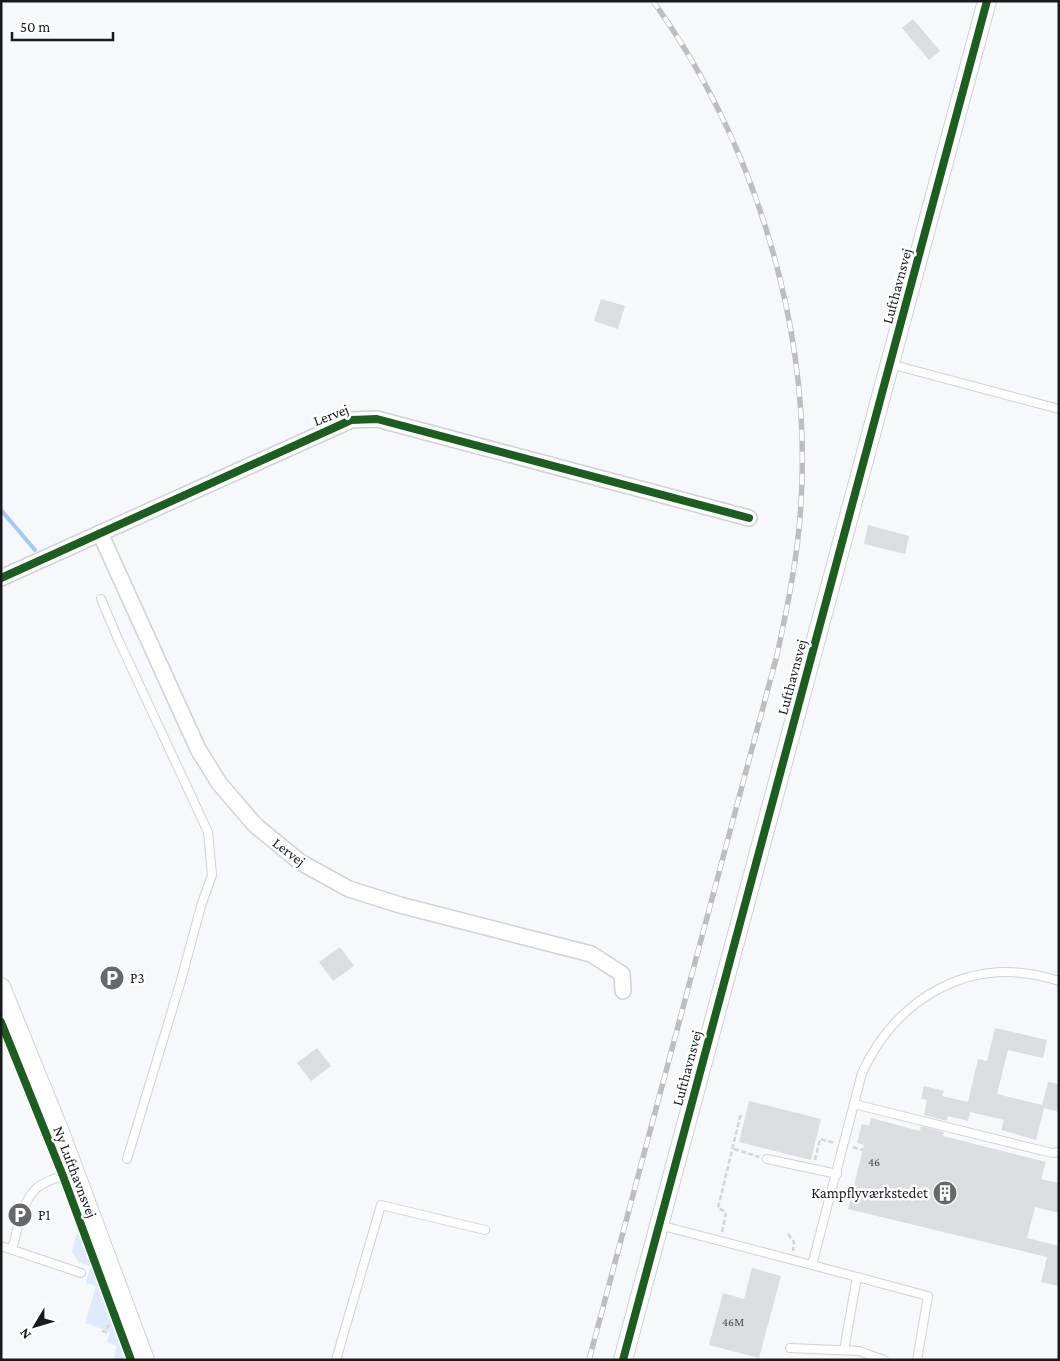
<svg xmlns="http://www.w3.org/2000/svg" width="1060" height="1361" viewBox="0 0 1060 1361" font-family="'Crimson Pro',serif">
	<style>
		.green { fill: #dfebfc }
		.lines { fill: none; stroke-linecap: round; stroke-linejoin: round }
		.stream { stroke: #a5c8fa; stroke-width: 4 }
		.building { fill: #dbdde0 }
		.service-casing { stroke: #d0d2d5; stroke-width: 10 }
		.minor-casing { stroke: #d0d2d5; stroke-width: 18 }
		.tertiary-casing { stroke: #d0d2d5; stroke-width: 20 }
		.path { stroke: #d5d5d6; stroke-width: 2.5; stroke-dasharray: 5 2.5; stroke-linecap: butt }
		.service { stroke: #fefefe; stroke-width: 8 }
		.minor { stroke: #fefefe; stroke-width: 15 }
		.tertiary { stroke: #fefefe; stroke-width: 18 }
		.rail-casing { stroke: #bebec0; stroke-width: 5.5 }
		.rail { stroke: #fff; stroke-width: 4; stroke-dasharray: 11; stroke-linecap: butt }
		.cycleway-casing { stroke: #fff; stroke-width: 11 }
		.cycleway { stroke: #1b5e20; stroke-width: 8 }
		.labels { text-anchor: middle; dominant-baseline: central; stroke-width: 5; stroke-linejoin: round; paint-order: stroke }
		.number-label { font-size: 12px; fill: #494b4e }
		.street-label { font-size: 15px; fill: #181a1e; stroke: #fff }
		.poi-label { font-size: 15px; fill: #181a1e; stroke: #fff; text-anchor: start }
	</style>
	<rect width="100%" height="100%" fill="#f6f8fb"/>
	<path class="green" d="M78,1227L128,1360H113L117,1346L107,1342L110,1332L85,1323L96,1286L86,1283L90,1267L78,1261L72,1252Z"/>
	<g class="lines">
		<path class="stream" d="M1,510L35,550"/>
	</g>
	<g class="building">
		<path d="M913,19L940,51L929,60L902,28Z"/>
		<path d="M601,299L625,306L618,329L594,321Z"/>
		<path d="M868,525L909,536L905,554L864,544Z"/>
		<path d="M340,947L354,966L333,981L319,962Z"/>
		<path d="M995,1028L1047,1040L1043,1058L1008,1050L997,1094L1042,1105L1048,1082L1059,1084V1112L1044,1108L1036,1140L1001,1130L1004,1120L970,1112L968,1121L948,1116L947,1121L924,1115L927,1100L921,1099L924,1086L944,1091L942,1096L968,1102L978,1059L987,1061Z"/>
		<path d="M317,1048L331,1066L311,1081L297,1063Z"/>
		<path d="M749,1101L821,1119L811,1160L739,1142Z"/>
		<path d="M871,1118L920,1131L921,1126L944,1132L943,1136L1046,1162L1041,1179L1059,1183V1213L1035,1207L1027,1238L1059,1246V1286L1041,1282L1047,1257L848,1209L864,1145L857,1143L862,1124L869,1126Z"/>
		<path d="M752,1268L781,1276L759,1358L709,1345L723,1293L744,1299Z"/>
	</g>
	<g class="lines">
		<defs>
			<g id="service">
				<path d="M890,364L1059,409"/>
				<path d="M101,599L118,639L208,832L212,875L201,906L180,984L127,1159"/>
				<path d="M854,1104L1052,1153L1059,1152"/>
				<path d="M767,1159L837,1174"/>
				<path d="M659,1225L812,1265L862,1073C898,995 974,953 1059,981"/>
				<path d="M1,1246L81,1273"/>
				<path d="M12,1249C18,1230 22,1196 41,1185C50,1179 63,1176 74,1172"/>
				<path d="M812,1265L928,1296L917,1360"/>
				<path d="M790,1348L859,1351L884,1360"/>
				<path d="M844,1350L857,1277"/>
				<path d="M336,1360L381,1205L485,1230"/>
			</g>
			<g id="minor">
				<path d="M100,533L198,749L219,783L255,825L300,862L349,889L400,905L591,954L622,974L623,991"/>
				<path d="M1,578L338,426L351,420L377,419L749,518"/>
			</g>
			<g id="tertiary">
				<path d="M1,987L60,1132L145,1360"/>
				<path d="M623,1360L987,1"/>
			</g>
		</defs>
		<use href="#service" class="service-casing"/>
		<use href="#minor" class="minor-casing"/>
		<use href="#tertiary" class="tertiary-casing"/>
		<g class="path">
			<path d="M853,1147L863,1150"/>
			<path d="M734,1149L759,1157"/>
			<path d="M815,1160L820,1139L835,1143"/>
			<path d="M722,1232L726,1212L718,1208L741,1113"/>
			<path d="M788,1234L794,1242L793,1251"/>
			<path d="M102,1331L106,1332L108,1326L116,1322"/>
		</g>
		<use href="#service" class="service"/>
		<use href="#minor" class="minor"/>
		<use href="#tertiary" class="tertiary"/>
		<defs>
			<path id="rail" d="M589,1360L777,655C786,613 795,571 799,528C817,345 760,150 653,1"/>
		</defs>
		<use href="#rail" class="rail-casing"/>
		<use href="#rail" class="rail"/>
		<defs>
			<g id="cycleway">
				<path d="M1,578L338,426L351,420L377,419L749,518"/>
				<path d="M1,1022L63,1176L131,1360"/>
				<path d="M623,1360L987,1"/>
			</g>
		</defs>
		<use href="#cycleway" class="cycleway-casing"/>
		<use href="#cycleway" class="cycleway"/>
	</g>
	<defs>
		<symbol id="parking-disc" viewBox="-11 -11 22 22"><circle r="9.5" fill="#66686b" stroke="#fff"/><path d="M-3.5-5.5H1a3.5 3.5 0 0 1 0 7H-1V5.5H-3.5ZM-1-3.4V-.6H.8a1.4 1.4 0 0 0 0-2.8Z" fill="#fff"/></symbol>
		<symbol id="building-disc" viewBox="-11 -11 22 22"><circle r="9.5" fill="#66686b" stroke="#fff"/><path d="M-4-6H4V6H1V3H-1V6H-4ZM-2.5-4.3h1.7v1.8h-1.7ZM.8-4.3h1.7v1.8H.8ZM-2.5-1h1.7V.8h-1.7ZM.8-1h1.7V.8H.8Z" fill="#fff"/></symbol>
	</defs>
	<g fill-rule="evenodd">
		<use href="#parking-disc" x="98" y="964" width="28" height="28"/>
		<use href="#building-disc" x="931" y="1179" width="28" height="28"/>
		<use href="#parking-disc" x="6" y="1201" width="28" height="28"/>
	</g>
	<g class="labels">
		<g class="number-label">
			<text x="874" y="1162">46</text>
			<text x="733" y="1322">46M</text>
		</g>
		<g class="street-label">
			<text transform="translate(897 286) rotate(-75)">Lufthavnsvej</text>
			<text transform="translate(331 415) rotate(-21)">Lervej</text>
			<text transform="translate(792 677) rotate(-75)">Lufthavnsvej</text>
			<text transform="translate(289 852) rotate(37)">Lervej</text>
			<text transform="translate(687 1068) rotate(-75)">Lufthavnsvej</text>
			<text transform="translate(75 1172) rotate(69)">Ny Lufthavnsvej</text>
		</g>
		<g class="poi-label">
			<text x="130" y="978">P3</text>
			<text x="928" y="1193" text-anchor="end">Kampflyværkstedet</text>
			<text x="38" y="1215">P1</text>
		</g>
	</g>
	<rect width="1060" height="1361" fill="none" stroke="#181a1e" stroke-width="5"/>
	<g transform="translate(35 1326) rotate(232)" stroke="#ffffff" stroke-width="4" paint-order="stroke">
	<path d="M0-4L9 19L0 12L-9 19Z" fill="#181a1e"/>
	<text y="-8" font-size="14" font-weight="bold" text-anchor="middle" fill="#181a1e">N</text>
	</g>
	<path d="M12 32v8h101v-8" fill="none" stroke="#181a1e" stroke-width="2.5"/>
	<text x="20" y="32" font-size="15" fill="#181a1e" stroke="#ffffff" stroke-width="4" paint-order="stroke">50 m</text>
</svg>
